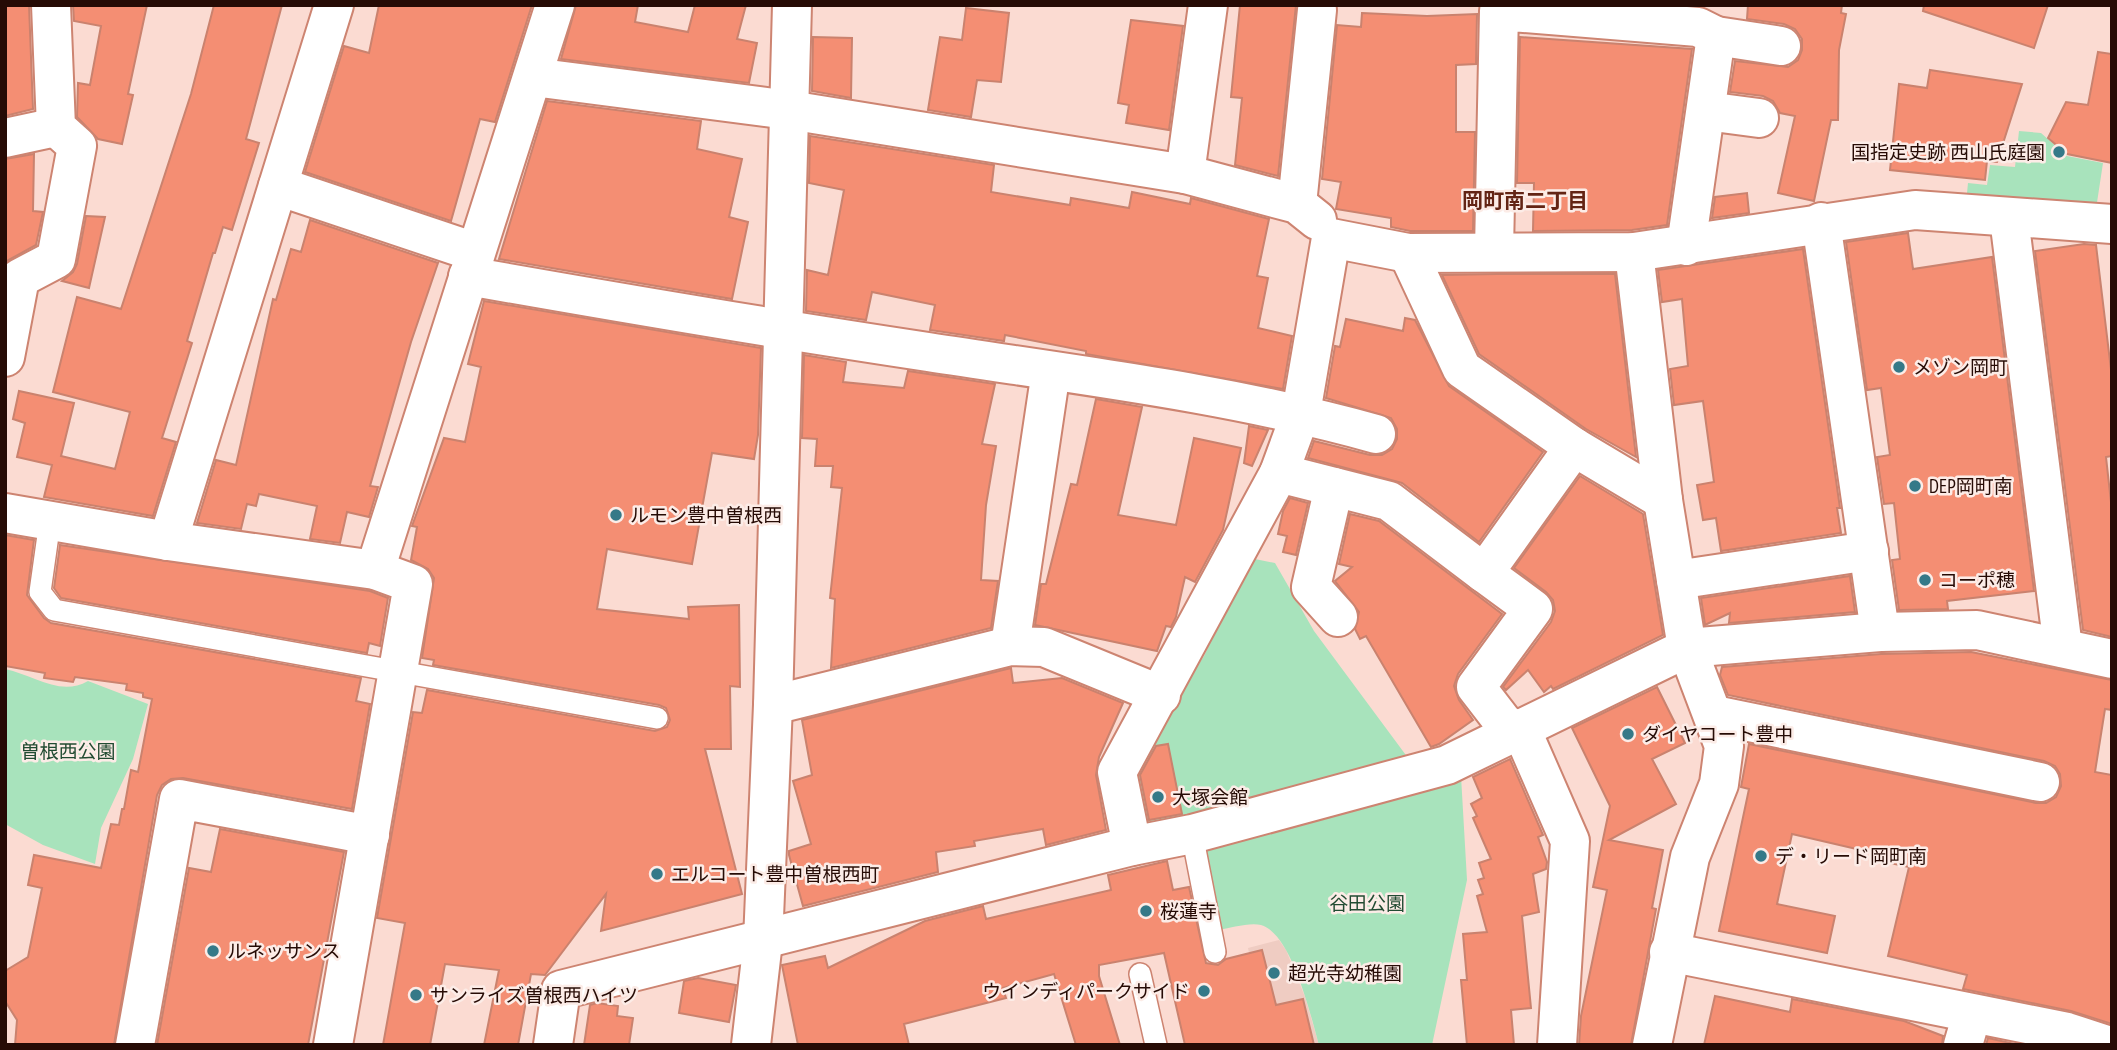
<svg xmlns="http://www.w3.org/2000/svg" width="2117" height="1050" viewBox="0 0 2117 1050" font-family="'PT Sans Narrow','Noto Sans JP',sans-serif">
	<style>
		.built { fill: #efccc2 }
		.green { fill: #a8e3bc }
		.building { fill: #f48e73; stroke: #ca826e; stroke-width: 2 }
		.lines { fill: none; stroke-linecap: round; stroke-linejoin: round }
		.lane-casing { stroke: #cd8471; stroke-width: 24 }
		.street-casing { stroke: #cd8471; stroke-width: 42 }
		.lane { stroke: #fff; stroke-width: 21 }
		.street { stroke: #fff; stroke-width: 38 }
		.poi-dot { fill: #357988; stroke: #fcece7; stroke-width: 2.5 }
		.labels { text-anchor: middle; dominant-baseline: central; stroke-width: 5; stroke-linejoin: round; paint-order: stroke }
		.poi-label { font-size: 19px; fill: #260b05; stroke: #fcece7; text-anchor: start }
		.park-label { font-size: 19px; fill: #214b32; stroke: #fcece7 }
		.neighbourhood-label { font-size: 21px; font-weight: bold; fill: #632414; stroke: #fcece7 }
	</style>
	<rect width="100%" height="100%" fill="#fbdbd2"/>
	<path class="built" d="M1279,940L1286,950L1305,997L1319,1045H1269L1248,948Z"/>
	<g class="green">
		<path d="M2019,131L2041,133L2067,156L2103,163L2096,209L1966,203L1968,183L1987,185L1990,165L2015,167Z"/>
		<path d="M1250,558L1275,563L1314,631L1411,762L1138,829L1128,774L1204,656Z"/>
		<path d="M5,669C34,675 60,697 88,681L148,704L133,759L101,828L95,864L43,845L5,824Z"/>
		<path d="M1461,776L1467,880L1432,1045H1319C1311,1017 1292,934 1261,925C1250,922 1230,928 1218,930L1201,848L1430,790Z"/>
	</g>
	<g class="building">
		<path d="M5,5H29L33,109L5,116Z"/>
		<path d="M73,5H147L128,94L133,95L122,144L98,139L77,117L78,83L90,85L101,26L74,21Z"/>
		<path d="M214,5H282L246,139L259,143L232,230L223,227L215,253H213L187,341L192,343L162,438L176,442L153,516L44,497L52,465L17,457L25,423L13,419L19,391L74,403L61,456L115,469L130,412L53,392L77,297L121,309L191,94Z"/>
		<path d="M379,5H532L495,122L480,119L451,221L305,172L344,46L369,53Z"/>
		<path d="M576,5H638L635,22L688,32L695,5H746L737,39L757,43L749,83L561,59Z"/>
		<path d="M1240,5H1296L1278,176L1235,165L1242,98L1231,97Z"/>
		<path d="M1748,5H1842L1841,13L1846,14L1839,50L1838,120H1831L1814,201L1778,193L1795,116L1780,113L1773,101L1763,96L1730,92L1735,61L1788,67L1798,60L1802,50V39L1795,29L1784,24L1747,19Z"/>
		<path d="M1924,5H2048L2034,48L1923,11Z"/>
		<path d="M966,8L1009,13L1001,82L977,80L971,117L928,110L940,37L962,40Z"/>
		<path d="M1362,13L1427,16L1477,14L1476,64L1456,65V132H1475L1473,231H1410L1391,227V218L1336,209L1341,182L1322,179L1337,25L1361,27Z"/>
		<path d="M1131,20L1183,26L1169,130L1126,123L1129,105L1118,103Z"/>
		<path d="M813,37L852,38L851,98L812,91Z"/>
		<path d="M1520,37L1692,49L1667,225L1632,230L1533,231L1534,183H1517Z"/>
		<path d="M2098,52L2112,54V163L2067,154L2048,138L2066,102L2088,105Z"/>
		<path d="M1930,70L2022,84L1997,162L1987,161L1985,180L1890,170L1899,84L1927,88Z"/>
		<path d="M547,101L701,121L697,149L742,159L729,217L748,222L732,299L499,259Z"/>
		<path d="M810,136L994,165L991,192L1070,205L1071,198L1129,208L1132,192L1190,204L1191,198L1269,219L1257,276L1268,278L1258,328L1292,336L1283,389L1086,354V351L1005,335L1004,341L930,330L935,305L872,292L866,320L806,311L807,270L828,275L844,190L809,183Z"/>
		<path d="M34,154L33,211L43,212L36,245L5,262V159Z"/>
		<path d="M1747,193L1749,213L1712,218L1715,197Z"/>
		<path d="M86,216L105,217L89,288L62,281L73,272L77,264Z"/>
		<path d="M310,220L438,263L411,342L370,486L378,487L369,517L347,512L340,543L310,539L317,506L259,494L256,506L247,504L241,529L197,523L216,460L236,465L273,299L276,300L291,249L301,252Z"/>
		<path d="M1908,233L1913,269L1992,257L2034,591L1947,601L1948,609L1899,610L1892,560L1900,559L1894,503L1884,504L1877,457L1890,455L1881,388L1867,390L1846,242Z"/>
		<path d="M2084,244L2096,245L2112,378V456L2106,457L2112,511V637L2083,630L2035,251Z"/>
		<path d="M1803,249L1840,508H1837L1841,533L1721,551L1716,518L1703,520L1697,485L1714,482L1703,401L1674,405L1670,369L1688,366L1682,299L1662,302L1658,270Z"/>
		<path d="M1497,274H1615L1636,457L1586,429L1479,354L1442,275Z"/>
		<path d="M484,301L761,348L758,435L754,459L712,453L692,564L607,549L597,609L689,619L688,607L739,605L740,687L730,686L731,749H705L742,894L601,931L606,894L545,975L531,974L518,1045H484L499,970L445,964L430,1045H383L405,923L377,918L413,712L422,713L427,690L655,731L667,727L670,720L666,708L659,705L433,665L434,660L422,658L434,578L428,569L411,560L417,527L412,526L444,438L465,442L481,367L468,364Z"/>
		<path d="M1405,318L1415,320L1449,386L1543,452L1479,542L1402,483L1308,458L1314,441L1370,455H1382L1392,449L1397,439V429L1391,418L1326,398L1335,346L1340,347L1346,319L1403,331Z"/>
		<path d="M804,355L846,362L843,382L904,388L908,371L995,384L982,444L996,446L986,505L981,580L998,581L991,628L831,668L835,599L830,598L842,488L831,487L833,466H815L817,439L802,438Z"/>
		<path d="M1096,399L1142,407L1118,515L1176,525L1194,438L1241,448L1223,530L1195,582L1185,577L1176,617L1171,627L1166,626L1157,651L1035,625L1041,584H1046L1071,484L1077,485Z"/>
		<path d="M1249,426L1268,430L1252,466L1244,463Z"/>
		<path d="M1580,476L1643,514L1663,635L1553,689L1551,686L1544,692L1528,670L1506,690L1503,687L1551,622L1555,611L1553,600L1546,592L1514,568Z"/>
		<path d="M1290,498L1308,503L1296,555L1283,552L1287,536L1278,534L1283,511Z"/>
		<path d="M1350,514L1379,521L1502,614L1458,674L1454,686L1459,700L1473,720L1439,744L1431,747L1366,636L1360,639L1355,629L1359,612L1335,581L1352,567L1339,564Z"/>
		<path d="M5,535L34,540L27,595L44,618L51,623L361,678L356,701L370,704L352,809L183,778L171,779L162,785L157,795L114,1045H15L17,1020L5,1001V971L28,957L42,888L28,885L34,855L101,868L111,824L119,825L122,809H124L131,770L138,772L152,699L143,697V693L126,690L127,684L75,677L73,682L44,678L45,673L5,666Z"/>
		<path d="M60,545L370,591L388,598L380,646L369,643L367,653L61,598L54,588Z"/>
		<path d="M1850,576L1855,612L1729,623L1730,613L1705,625L1701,598Z"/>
		<path d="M1971,652L2112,680V710L2105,709L2095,772L2112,775V1024L2071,1011L1963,989L1967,975L1888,956L1909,867L1890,863L1891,857L1792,834L1777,904L1835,916L1827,953L1719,931L1749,789L1741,787L1749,744L2036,803H2046L2056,797L2061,786L2060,774L2055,766L2044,761L1728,695L1720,675L1722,667L1881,654Z"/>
		<path d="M1011,668L1013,683L1062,678L1123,703L1099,757L1096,775L1106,830L1046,845L1043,829L974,841L975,846L936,852L938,872L803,906L789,855V851L811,844L793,781L812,775L802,720Z"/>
		<path d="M1657,687L1685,743L1652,759L1676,804L1609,840L1663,850L1652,908L1656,909L1631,1045H1579L1581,1016L1607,890L1593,887L1610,806L1572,728Z"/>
		<path d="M1168,744L1182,814L1149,820L1140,775L1156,746Z"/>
		<path d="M1510,759L1543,835L1538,837L1547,862L1546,869L1533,874L1539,912L1522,916L1531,1008L1511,1010L1514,1045H1467L1461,980H1467L1463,934L1487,932L1477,896L1483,894L1478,880L1484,878L1479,863L1491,859L1473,818L1477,816L1471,804L1482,798L1473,777Z"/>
		<path d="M220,829L344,852L308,1045H157L189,868L211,872Z"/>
		<path d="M1167,861L1173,890L1189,887L1206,963L1218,965L1226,959L1262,950L1276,1005L1303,999L1314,1045H1185L1164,953L1099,965V976L1120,1045H1076L1054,974L1003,988L1006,998L904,1024L909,1045H798L782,965L825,956L828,968L925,921L983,906L986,919L1111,890L1108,875Z"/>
		<path d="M698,978L736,985L729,1022L679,1013L684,981Z"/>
		<path d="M1715,996L1790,1012L1792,999L1904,1021L1943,1036L1942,1045H1704Z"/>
		<path d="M597,1003L618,1006L617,1016L633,1018L629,1045H584L590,1005Z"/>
		<path d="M1988,1038L2019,1045H1986Z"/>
	</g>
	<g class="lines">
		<defs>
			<g id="lane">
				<path d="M50,521L40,592L54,610L657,718"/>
				<path d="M1192,834L1215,952"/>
				<path d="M1140,974L1156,1045"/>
			</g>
			<g id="street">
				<path d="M1716,36L1781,46"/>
				<path d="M533,77L789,110L1185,174L1208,5"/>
				<path d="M1706,111L1759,118"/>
				<path d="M5,138L56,127"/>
				<path d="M1185,174L1297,204L1317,220"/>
				<path d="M278,186L475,252"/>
				<path d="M1297,204L1317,10"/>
				<path d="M2009,218L2063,648"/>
				<path d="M1821,222L1880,632"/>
				<path d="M1494,250L1499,11L1698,27L1716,36L1686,246"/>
				<path d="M1634,252L1663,500L1687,648L1724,746L1719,784L1690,857L1652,1045"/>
				<path d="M1408,253L1462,369L1574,447L1663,500"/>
				<path d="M468,276C621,303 774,329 928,352C1077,375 1230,393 1376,434"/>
				<path d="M5,357L20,278L56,259L77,146L56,127L51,5"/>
				<path d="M1279,473L1389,501L1484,573"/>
				<path d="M1334,487L1311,587L1338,617"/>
				<path d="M5,513L168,541L375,570L413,584L333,1045"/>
				<path d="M168,541L334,5"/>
				<path d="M375,570L555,5"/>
				<path d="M1676,580L1869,551"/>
				<path d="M1010,646L1051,371"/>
				<path d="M773,705L1010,646L1044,647L1161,695"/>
				<path d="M1715,715L2040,782"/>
				<path d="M1132,846L1117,772L1279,473L1301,413L1331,238L1408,253L1634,252L1915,210L2112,224"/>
				<path d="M1669,952L2067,1032L2107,1045"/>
				<path d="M135,1045L179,799L370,835"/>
				<path d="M553,1045L561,990L1132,846L1192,834L1447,765L1687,648L1880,632L1977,630L2112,659"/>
				<path d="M751,1045L763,941L773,705L792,5"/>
				<path d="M1557,1045L1570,841L1525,738L1503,722L1476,687L1533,609L1484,573L1574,447"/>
				<path d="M1963,1045L1972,1014"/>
			</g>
		</defs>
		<use href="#lane" class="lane-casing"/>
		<use href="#street" class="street-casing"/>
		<use href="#lane" class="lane"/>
		<use href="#street" class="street"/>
	</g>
	<g class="poi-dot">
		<circle cx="2059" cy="152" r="7"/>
		<circle cx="1899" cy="367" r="7"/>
		<circle cx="1915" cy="486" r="7"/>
		<circle cx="616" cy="515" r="7"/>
		<circle cx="1925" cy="580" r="7"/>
		<circle cx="1628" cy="734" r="7"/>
		<circle cx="1158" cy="797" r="7"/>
		<circle cx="1761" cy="856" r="7"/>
		<circle cx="657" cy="874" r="7"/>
		<circle cx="1146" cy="911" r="7"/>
		<circle cx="213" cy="951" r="7"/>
		<circle cx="1274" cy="973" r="7"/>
		<circle cx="1204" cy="991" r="7"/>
		<circle cx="416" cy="995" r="7"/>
	</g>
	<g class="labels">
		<g class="poi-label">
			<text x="2045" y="152" text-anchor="end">国指定史跡 西山氏庭園</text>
			<text x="1913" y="367">メゾン岡町</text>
			<text x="1929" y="486">DEP岡町南</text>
			<text x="630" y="515">ルモン豊中曽根西</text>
			<text x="1939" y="580">コーポ穂</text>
			<text x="1642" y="734">ダイヤコート豊中</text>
			<text x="1172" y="797">大塚会館</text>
			<text x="1775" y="856">デ・リード岡町南</text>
			<text x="671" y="874">エルコート豊中曽根西町</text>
			<text x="1160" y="911">桜蓮寺</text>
			<text x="227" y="951">ルネッサンス</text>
			<text x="1288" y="973">超光寺幼稚園</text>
			<text x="1190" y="991" text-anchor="end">ウインディパークサイド</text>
			<text x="430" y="995">サンライズ曽根西ハイツ</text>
		</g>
		<g class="park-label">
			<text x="68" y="751">曽根西公園</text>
			<text x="1367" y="903">谷田公園</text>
		</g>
		<g class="neighbourhood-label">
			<text x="1525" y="200">岡町南二丁目</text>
		</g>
	</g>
	<rect width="2117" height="1050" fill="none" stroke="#260b05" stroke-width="14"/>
</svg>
